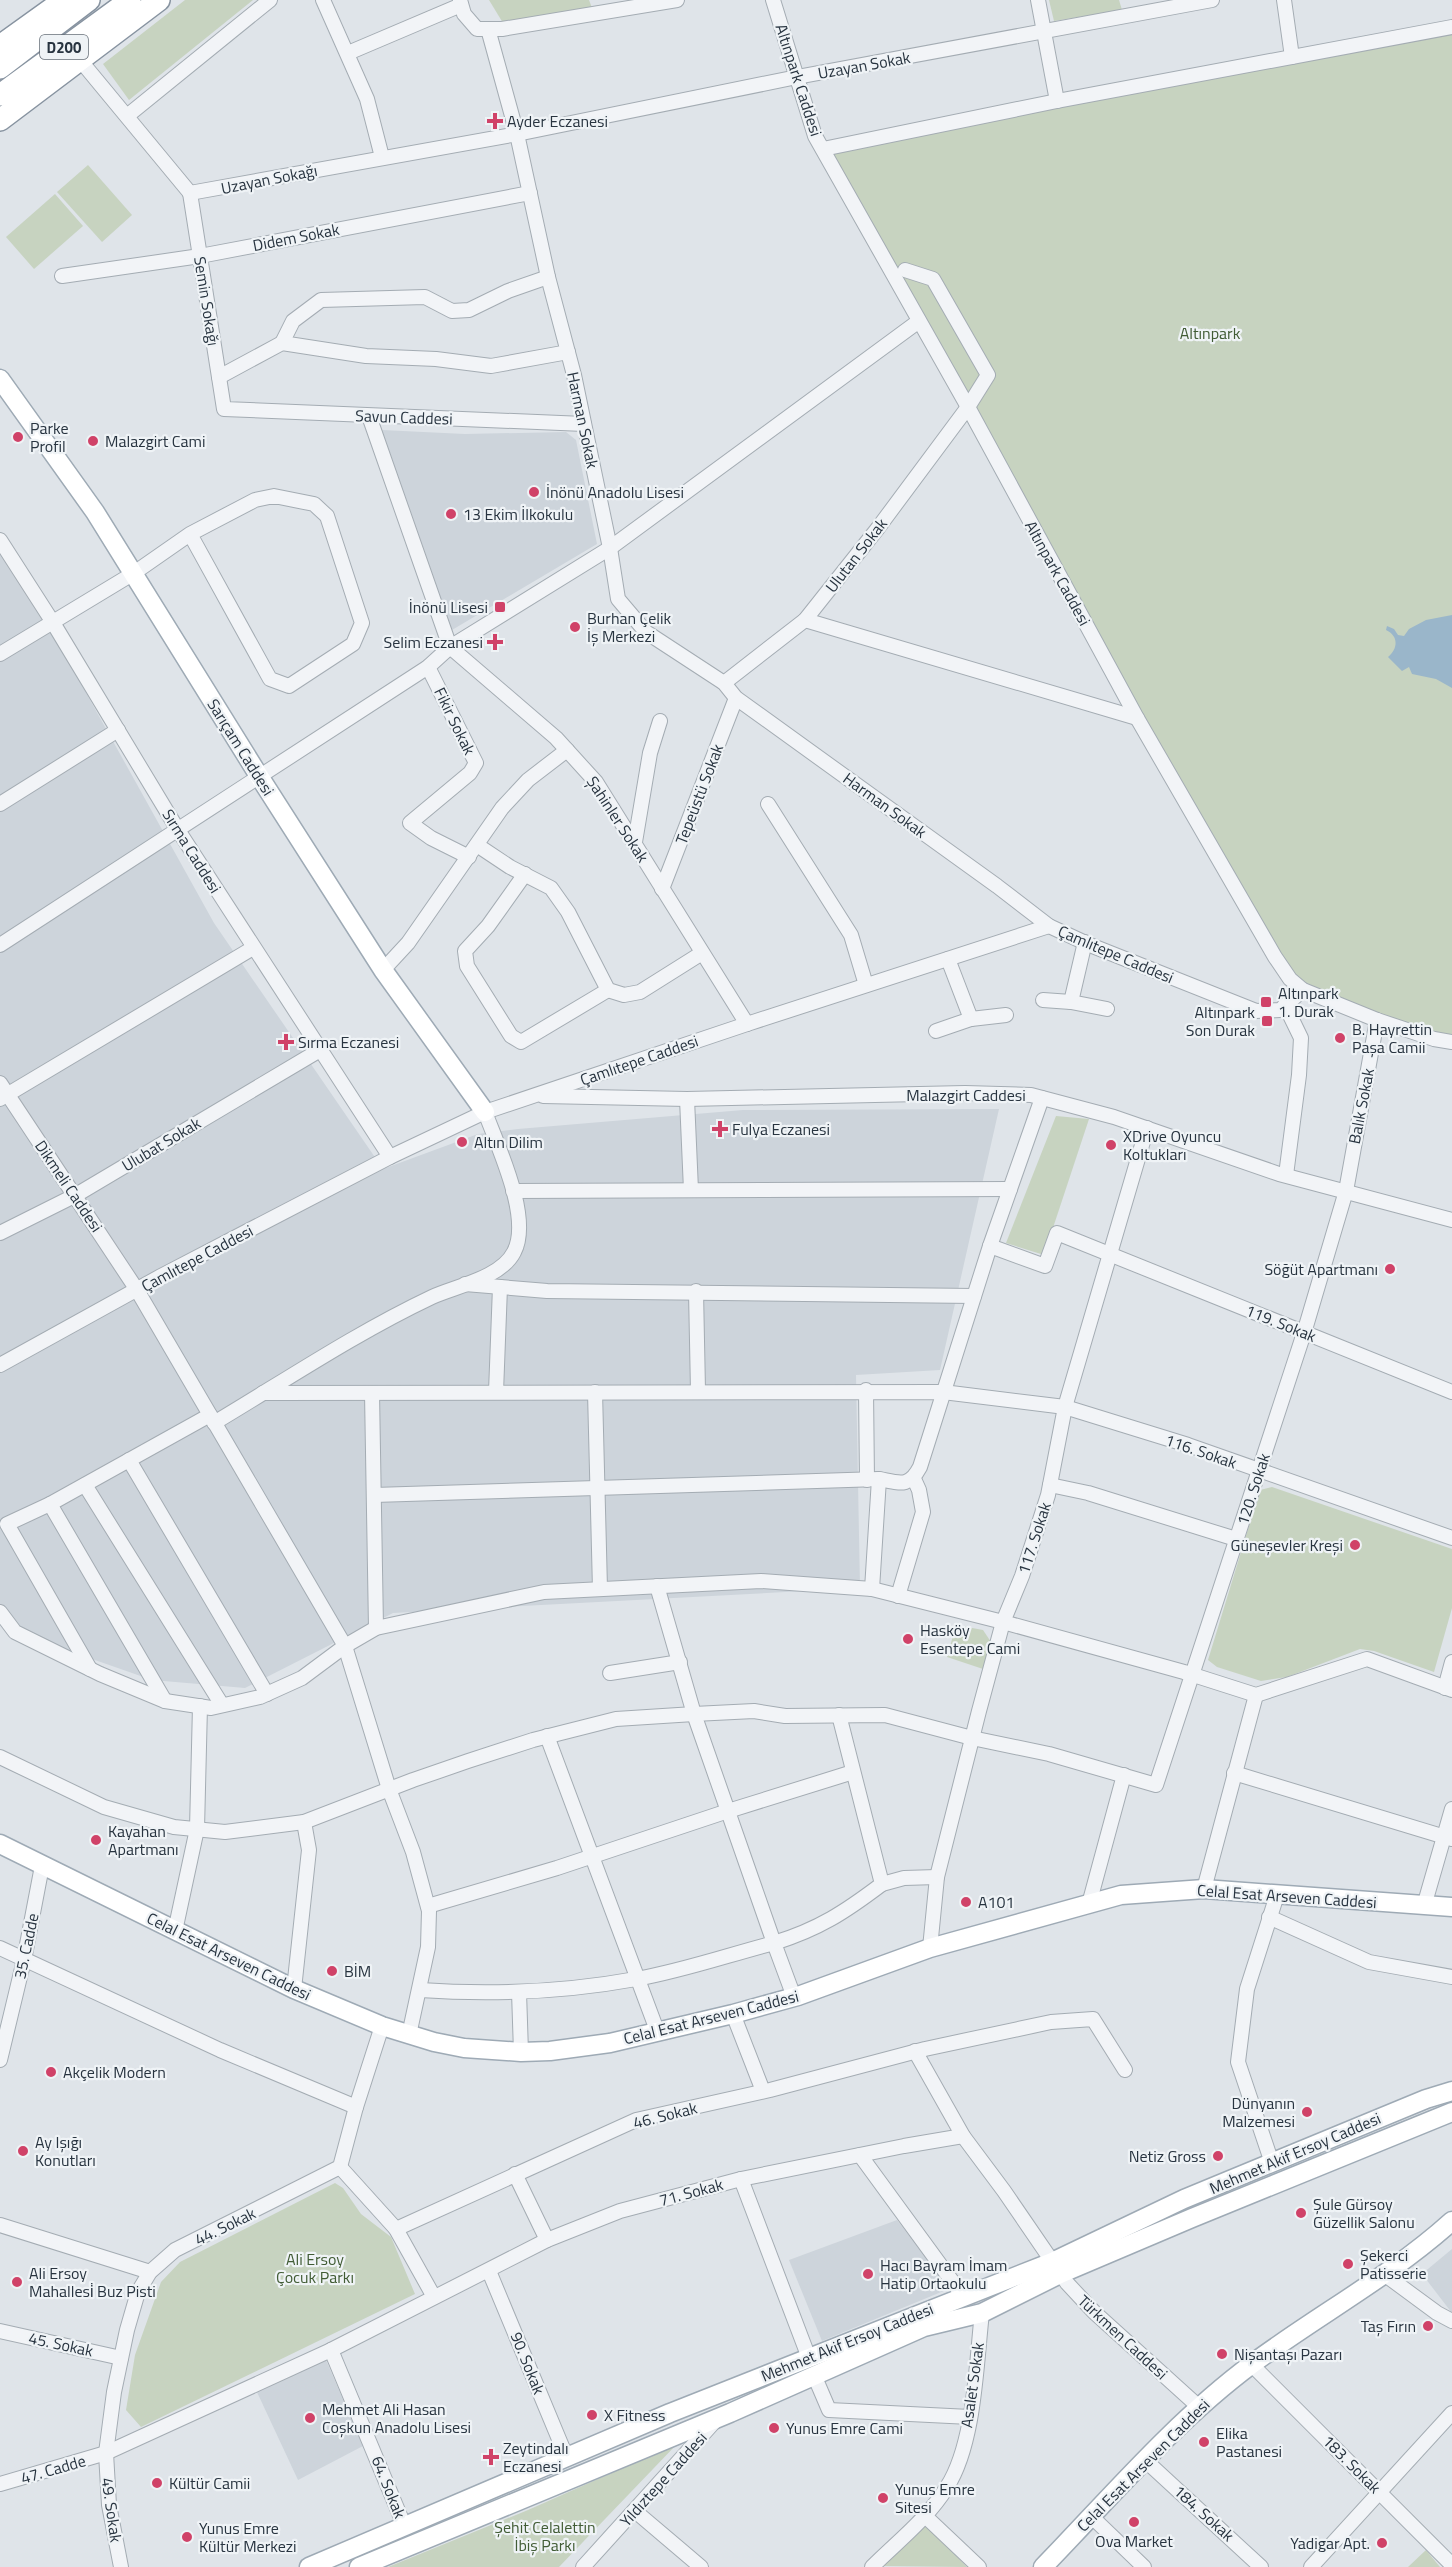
<svg xmlns="http://www.w3.org/2000/svg" width="1452" height="2567" viewBox="0 0 1452 2567" font-family="'Titillium Web',sans-serif">
	<style>
		.built { fill: #cdd4db }
		.green { fill: #c7d3c0 }
		.water { fill: #9ab6ca }
		.lines { fill: none; stroke-linecap: round; stroke-linejoin: round }
		.minor-casing { stroke: #a4acb3; stroke-width: 16 }
		.major-casing { stroke: #9eaab5; stroke-width: 21 }
		.highway-casing { stroke: #8793a0; stroke-width: 24 }
		.minor { stroke: #f2f4f7; stroke-width: 14 }
		.major { stroke: #fff; stroke-width: 18 }
		.highway { stroke: #fff; stroke-width: 21 }
		.poi-dot { fill: #d04268; stroke: #eff3f6; stroke-width: 2 }
		.labels { text-anchor: middle; dominant-baseline: central; stroke-width: 4.5; stroke-linejoin: round; paint-order: stroke }
		.shield { fill: #eff3f6; stroke: #646d77; stroke-width: 1.5 }
		.shield-label { font-size: 15px; font-weight: bold; fill: #283440 }
		.street-label { font-size: 16px; fill: #283440; stroke: #eff3f6 }
		.poi-label { font-size: 16px; fill: #283440; stroke: #eff3f6; text-anchor: start }
		.park-label { font-size: 16px; fill: #415c35; stroke: #eff3f6 }
	</style>
	<rect width="100%" height="100%" fill="#dfe4e9"/>
	<g class="built">
		<path d="M382,430L465,434L566,432L576,440L597,544L452,630Z"/>
		<path d="M0,538L214,923L383,1169L478,1134L518,1129L743,1110L999,1109L940,1370L856,1375L860,1588L393,1613L245,1688L152,1680L15,1632L0,1617Z"/>
		<path d="M897,2220L951,2288L822,2341L789,2260Z"/>
		<path d="M1452,2249V2313L1422,2274Z"/>
		<path d="M326,2360L363,2446L298,2480L256,2390Z"/>
	</g>
	<g class="green">
		<path d="M185,0H253L129,100L103,64Z"/>
		<path d="M489,0H589L592,8L503,23Z"/>
		<path d="M1049,0H1119L1122,10L1054,21Z"/>
		<path d="M1452,27V1042L1434,1039L1290,979L823,149Z"/>
		<path d="M88,165L132,215L102,242L57,192Z"/>
		<path d="M55,194L83,226L34,269L6,237Z"/>
		<path d="M1056,1116L1089,1119L1044,1255L1006,1243Z"/>
		<path d="M1272,1487L1452,1549V1608L1434,1672L1374,1651L1360,1649L1287,1677L1261,1681L1217,1667L1208,1660L1260,1490Z"/>
		<path d="M956,1625L983,1630L991,1642L986,1670L947,1657Z"/>
		<path d="M335,2183L343,2188L361,2214L391,2237L415,2294L141,2427L126,2410L135,2355L161,2282L180,2262Z"/>
		<path d="M677,2444L559,2567H388L528,2510Z"/>
		<path d="M927,2525L967,2567L882,2566Z"/>
		<path d="M1426,2550L1440,2567H1408Z"/>
	</g>
	<path class="water" d="M1452,615V688L1436,679L1412,674L1409,667L1402,671L1388,657C1398,649 1399,636 1386,630L1387,626L1394,629L1398,635L1404,636L1409,629L1426,620Z"/>
	<g class="lines">
		<defs>
			<g id="minor">
				<path d="M323,0L367,99L382,157"/>
				<path d="M460,0L464,14L477,29H502L677,0"/>
				<path d="M773,0L815,136L968,407L1137,718L1275,957L1290,979L1303,990L1377,1020L1434,1039L1452,1042"/>
				<path d="M1038,0L1057,101"/>
				<path d="M1284,0L1292,57"/>
				<path d="M488,29L517,134L548,277L574,375L610,548L618,599L646,632L724,683L736,698L997,886L1049,926"/>
				<path d="M348,53L461,5"/>
				<path d="M80,60L190,193"/>
				<path d="M127,116L270,0"/>
				<path d="M823,149L1057,101L1452,27"/>
				<path d="M190,193L517,134L797,77L1212,0"/>
				<path d="M190,193L224,409L584,424"/>
				<path d="M62,276L200,256L530,193"/>
				<path d="M282,343L293,321L321,300L425,297L452,311L469,310L508,291L548,277"/>
				<path d="M219,377L282,343L366,356L436,359L491,366L568,352"/>
				<path d="M369,416L450,647L556,738L596,782L747,1024"/>
				<path d="M0,540L52,621L178,830L390,1157"/>
				<path d="M805,620L1137,718"/>
				<path d="M0,654L134,573L190,534L255,500L274,496L314,504L327,516L362,623L353,644L289,686L270,679L190,534"/>
				<path d="M428,667L476,763L470,773L410,823L431,838L469,857"/>
				<path d="M724,683L805,620L878,528L968,407L988,375L933,279L905,270"/>
				<path d="M0,804L118,730"/>
				<path d="M768,804L851,935L866,985"/>
				<path d="M635,842L650,753L660,721"/>
				<path d="M477,845L510,867L551,888L568,912L608,990L624,995L640,992L702,953"/>
				<path d="M525,874L488,926L465,951L467,966L511,1036L521,1042L608,990"/>
				<path d="M662,889L736,698"/>
				<path d="M1085,942L1071,1002L1107,1009"/>
				<path d="M0,945L428,667L450,647L610,548L919,321"/>
				<path d="M948,959L971,1019"/>
				<path d="M383,970L408,943L502,808L528,780L567,750"/>
				<path d="M1043,1000L1071,1002"/>
				<path d="M1285,1005L1301,1038L1299,1075L1286,1175"/>
				<path d="M936,1031L971,1019L1006,1015"/>
				<path d="M0,1083L137,1290L345,1646L389,1789L413,1852L429,1911L428,1947L409,2035"/>
				<path d="M543,1096L687,1099L965,1093L1031,1095L1114,1117L1279,1174L1452,1220"/>
				<path d="M0,1099L253,948"/>
				<path d="M687,1099L691,1190"/>
				<path d="M513,1191L1010,1189"/>
				<path d="M0,1233L76,1195L320,1050"/>
				<path d="M990,1246L1045,1266L1057,1233L1452,1392"/>
				<path d="M465,1284L547,1291L974,1296"/>
				<path d="M696,1291L698,1391"/>
				<path d="M0,1365L161,1276L390,1157L485,1112L747,1024L1049,926L1090,945L1256,1011L1280,1010L1303,990"/>
				<path d="M866,1390L867,1480"/>
				<path d="M496,1392L500,1287"/>
				<path d="M595,1392L600,1589"/>
				<path d="M263,1393L943,1392L1065,1407L1188,1445L1452,1538"/>
				<path d="M372,1393L376,1628"/>
				<path d="M214,1423C286,1380 356,1333 432,1297C456,1286 501,1278 514,1252C532,1218 498,1147 485,1112"/>
				<path d="M129,1460L267,1694"/>
				<path d="M85,1485L222,1705"/>
				<path d="M1050,1485L1088,1493L1236,1539"/>
				<path d="M374,1495L879,1479C900,1483 909,1488 920,1467L990,1246L1042,1098"/>
				<path d="M50,1504L210,1415"/>
				<path d="M872,1589L879,1479"/>
				<path d="M898,1596L923,1512L919,1490L914,1479"/>
				<path d="M0,1612L15,1632L100,1674L165,1701L211,1708L260,1697L302,1678L345,1646L376,1628L544,1592L761,1581L872,1589L1003,1622L1184,1672L1256,1695L1367,1659L1452,1690"/>
				<path d="M90,1669L7,1524L50,1504L165,1701"/>
				<path d="M610,1673L680,1662"/>
				<path d="M1445,1688L1452,1662"/>
				<path d="M547,1736L658,2033"/>
				<path d="M0,1757L104,1807L174,1827L225,1832L304,1822L413,1780L468,1761L533,1740L616,1719L694,1714L754,1711L785,1716L885,1715L972,1738L1049,1754L1156,1785L1304,1333L1346,1191L1377,1020"/>
				<path d="M1234,1773L1452,1839"/>
				<path d="M882,1884L904,1878L937,1877"/>
				<path d="M1204,1889L1256,1695"/>
				<path d="M1089,1904L1124,1775"/>
				<path d="M428,1906L557,1868L728,1811L853,1772"/>
				<path d="M1424,1906L1452,1809"/>
				<path d="M1269,1917L1369,1962L1452,1977"/>
				<path d="M175,1931L197,1829L200,1706"/>
				<path d="M0,1948L220,2050L356,2107"/>
				<path d="M930,1948L937,1877L979,1711L1003,1622L1022,1576L1048,1495L1065,1407L1147,1128"/>
				<path d="M294,1989L309,1850L304,1822"/>
				<path d="M420,1990C492,1995 565,1992 636,1979C682,1971 728,1955 774,1943L694,1714L657,1586"/>
				<path d="M519,1992L521,2052"/>
				<path d="M794,1997L774,1943C819,1929 845,1912 882,1884L839,1715"/>
				<path d="M733,2014L763,2091"/>
				<path d="M915,2051L963,2136L1004,2191L1067,2283L1094,2312L1199,2407"/>
				<path d="M0,2060L24,1960L42,1866"/>
				<path d="M860,2155L963,2296"/>
				<path d="M1272,2163L1238,2062L1247,1989L1277,1895"/>
				<path d="M340,2167L396,2229L434,2297"/>
				<path d="M515,2174L547,2240"/>
				<path d="M741,2179L809,2358"/>
				<path d="M0,2225L150,2272"/>
				<path d="M396,2229L636,2120L770,2090L925,2049L1051,2022L1093,2019L1125,2070"/>
				<path d="M489,2271L566,2456"/>
				<path d="M1384,2274L1437,2313L1452,2321"/>
				<path d="M0,2331L121,2358"/>
				<path d="M331,2350L404,2525"/>
				<path d="M1252,2365L1452,2565"/>
				<path d="M814,2375L829,2410L970,2417"/>
				<path d="M1146,2461L1261,2567"/>
				<path d="M0,2484L106,2453L331,2350L547,2240L620,2211L741,2179L904,2146L963,2136"/>
				<path d="M635,2511L701,2567"/>
				<path d="M924,2515L979,2567"/>
				<path d="M1092,2517L1144,2567"/>
				<path d="M121,2567L109,2505L106,2453L114,2392L127,2330L138,2292L150,2272L175,2250L340,2167L356,2107L382,2026"/>
				<path d="M583,2567L716,2420"/>
				<path d="M872,2567C897,2542 928,2518 947,2487C975,2443 976,2364 982,2313"/>
				<path d="M1311,2567L1452,2413"/>
			</g>
			<g id="major">
				<path d="M0,379L95,512L259,776L383,970L485,1112"/>
				<path d="M0,1844L294,1989L382,2026L434,2042L464,2048L521,2052L550,2051L610,2043L733,2014L798,1996L930,1948L1121,1895L1204,1889L1452,1907"/>
				<path d="M309,2567L670,2413L1052,2262L1184,2199L1426,2099L1452,2091"/>
				<path d="M359,2567L730,2413L924,2327L982,2313L1060,2274L1192,2218L1452,2112"/>
				<path d="M1043,2567C1110,2498 1174,2422 1252,2364C1318,2315 1391,2276 1452,2221"/>
			</g>
			<g id="highway">
				<path d="M0,46L64,0"/>
				<path d="M0,68L89,0"/>
				<path d="M0,95L130,0"/>
				<path d="M0,120L159,0"/>
			</g>
		</defs>
		<use href="#minor" class="minor-casing"/>
		<use href="#major" class="major-casing"/>
		<use href="#highway" class="highway-casing"/>
		<use href="#minor" class="minor"/>
		<use href="#major" class="major"/>
		<use href="#highway" class="highway"/>
	</g>
	<g class="poi-dot">
		<path d="M492 112h6v6h6v6h-6v6h-6v-6h-6v-6h6z"/>
		<circle cx="18" cy="437" r="6"/>
		<circle cx="93" cy="441" r="6"/>
		<circle cx="534" cy="492" r="6"/>
		<circle cx="451" cy="514" r="6"/>
		<rect x="494" y="601" width="12" height="12" rx="3"/>
		<circle cx="575" cy="627" r="6"/>
		<path d="M492 633h6v6h6v6h-6v6h-6v-6h-6v-6h6z"/>
		<rect x="1260" y="996" width="12" height="12" rx="3"/>
		<rect x="1261" y="1015" width="12" height="12" rx="3"/>
		<circle cx="1340" cy="1038" r="6"/>
		<path d="M283 1033h6v6h6v6h-6v6h-6v-6h-6v-6h6z"/>
		<path d="M717 1120h6v6h6v6h-6v6h-6v-6h-6v-6h6z"/>
		<circle cx="462" cy="1142" r="6"/>
		<circle cx="1111" cy="1145" r="6"/>
		<circle cx="1390" cy="1269" r="6"/>
		<circle cx="1355" cy="1545" r="6"/>
		<circle cx="908" cy="1639" r="6"/>
		<circle cx="96" cy="1840" r="6"/>
		<circle cx="966" cy="1902" r="6"/>
		<circle cx="332" cy="1971" r="6"/>
		<circle cx="51" cy="2072" r="6"/>
		<circle cx="1307" cy="2112" r="6"/>
		<circle cx="23" cy="2151" r="6"/>
		<circle cx="1218" cy="2156" r="6"/>
		<circle cx="1301" cy="2213" r="6"/>
		<circle cx="1348" cy="2264" r="6"/>
		<circle cx="868" cy="2274" r="6"/>
		<circle cx="17" cy="2282" r="6"/>
		<circle cx="1428" cy="2326" r="6"/>
		<circle cx="1222" cy="2354" r="6"/>
		<circle cx="592" cy="2415" r="6"/>
		<circle cx="310" cy="2418" r="6"/>
		<circle cx="774" cy="2428" r="6"/>
		<circle cx="1204" cy="2442" r="6"/>
		<path d="M488 2448h6v6h6v6h-6v6h-6v-6h-6v-6h6z"/>
		<circle cx="157" cy="2483" r="6"/>
		<circle cx="883" cy="2498" r="6"/>
		<circle cx="1134" cy="2522" r="6"/>
		<circle cx="187" cy="2537" r="6"/>
		<circle cx="1382" cy="2543" r="6"/>
	</g>
	<g class="labels">
		<rect class="shield" x="40" y="35" width="48" height="24" rx="4.5"/>
		<g class="shield-label">
			<text x="64" y="47">D200</text>
		</g>
		<g class="street-label">
			<text transform="translate(864 65) rotate(-10)">Uzayan Sokak</text>
			<text transform="translate(799 80) rotate(72)">Altınpark Caddesi</text>
			<text transform="translate(269 179) rotate(-11)">Uzayan Sokağı</text>
			<text transform="translate(296 237) rotate(-11)">Didem Sokak</text>
			<text transform="translate(207 301) rotate(81)">Semin Sokağı</text>
			<text transform="translate(404 417) rotate(2)">Savun Caddesi</text>
			<text transform="translate(583 420) rotate(78)">Harman Sokak</text>
			<text transform="translate(856 555) rotate(-52)">Ulutan Sokak</text>
			<text transform="translate(1058 573) rotate(61)">Altınpark Caddesi</text>
			<text transform="translate(455 721) rotate(64)">Fikir Sokak</text>
			<text transform="translate(241 747) rotate(58)">Sarıçam Caddesi</text>
			<text transform="translate(699 794) rotate(-69)">Tepeüstü Sokak</text>
			<text transform="translate(885 805) rotate(36)">Harman Sokak</text>
			<text transform="translate(618 819) rotate(57)">Şahinler Sokak</text>
			<text transform="translate(192 851) rotate(58)">Sırma Caddesi</text>
			<text transform="translate(1116 954) rotate(23)">Çamlıtepe Caddesi</text>
			<text transform="translate(639 1060) rotate(-19)">Çamlıtepe Caddesi</text>
			<text x="966" y="1095">Malazgirt Caddesi</text>
			<text transform="translate(1361 1106) rotate(-79)">Balık Sokak</text>
			<text transform="translate(161 1144) rotate(-31)">Ulubat Sokak</text>
			<text transform="translate(69 1186) rotate(56)">Dikmeli Caddesi</text>
			<text transform="translate(197 1258) rotate(-28)">Çamlıtepe Caddesi</text>
			<text transform="translate(1281 1323) rotate(22)">119. Sokak</text>
			<text transform="translate(1201 1451) rotate(19)">116. Sokak</text>
			<text transform="translate(1253 1489) rotate(-72)">120. Sokak</text>
			<text transform="translate(1034 1538) rotate(-72)">117. Sokak</text>
			<text transform="translate(1287 1896) rotate(4)">Celal Esat Arseven Caddesi</text>
			<text transform="translate(26 1946) rotate(-78)">35. Cadde</text>
			<text transform="translate(229 1956) rotate(26)">Celal Esat Arseven Caddesi</text>
			<text transform="translate(711 2017) rotate(-14)">Celal Esat Arseven Caddesi</text>
			<text transform="translate(665 2115) rotate(-14)">46. Sokak</text>
			<text transform="translate(1295 2153) rotate(-23)">Mehmet Akif Ersoy Caddesi</text>
			<text transform="translate(691 2192) rotate(-15)">71. Sokak</text>
			<text transform="translate(225 2226) rotate(-26)">44. Sokak</text>
			<text transform="translate(1123 2337) rotate(43)">Türkmen Caddesi</text>
			<text transform="translate(847 2342) rotate(-22)">Mehmet Akif Ersoy Caddesi</text>
			<text transform="translate(61 2344) rotate(12)">45. Sokak</text>
			<text transform="translate(528 2363) rotate(68)">90. Sokak</text>
			<text transform="translate(972 2385) rotate(-82)">Asalet Sokak</text>
			<text transform="translate(1352 2464) rotate(45)">183. Sokak</text>
			<text transform="translate(1143 2465) rotate(-45)">Celal Esat Arseven Caddesi</text>
			<text transform="translate(53 2469) rotate(-16)">47. Cadde</text>
			<text transform="translate(663 2479) rotate(-48)">Yıldıztepe Caddesi</text>
			<text transform="translate(389 2487) rotate(68)">64. Sokak</text>
			<text transform="translate(112 2510) rotate(82)">49. Sokak</text>
			<text transform="translate(1204 2513) rotate(42)">184. Sokak</text>
		</g>
		<g class="poi-label">
			<text x="507" y="121">Ayder Eczanesi</text>
			<text x="30" y="428">Parke<tspan x="30" dy="18">Profil</tspan></text>
			<text x="105" y="441">Malazgirt Cami</text>
			<text x="546" y="492">İnönü Anadolu Lisesi</text>
			<text x="463" y="514">13 Ekim İlkokulu</text>
			<text x="488" y="607" text-anchor="end">İnönü Lisesi</text>
			<text x="587" y="618">Burhan Çelik<tspan x="587" dy="18">İş Merkezi</tspan></text>
			<text x="483" y="642" text-anchor="end">Selim Eczanesi</text>
			<text x="1278" y="993">Altınpark<tspan x="1278" dy="18">1. Durak</tspan></text>
			<text x="1255" y="1012" text-anchor="end">Altınpark<tspan x="1255" dy="18">Son Durak</tspan></text>
			<text x="1352" y="1029">B. Hayrettin<tspan x="1352" dy="18">Paşa Camii</tspan></text>
			<text x="298" y="1042">Sırma Eczanesi</text>
			<text x="732" y="1129">Fulya Eczanesi</text>
			<text x="1123" y="1136">XDrive Oyuncu<tspan x="1123" dy="18">Koltukları</tspan></text>
			<text x="474" y="1142">Altın Dilim</text>
			<text x="1378" y="1269" text-anchor="end">Söğüt Apartmanı</text>
			<text x="1343" y="1545" text-anchor="end">Güneşevler Kreşi</text>
			<text x="920" y="1630">Hasköy<tspan x="920" dy="18">Esentepe Cami</tspan></text>
			<text x="108" y="1831">Kayahan<tspan x="108" dy="18">Apartmanı</tspan></text>
			<text x="978" y="1902">A101</text>
			<text x="344" y="1971">BİM</text>
			<text x="63" y="2072">Akçelik Modern</text>
			<text x="1295" y="2103" text-anchor="end">Dünyanın<tspan x="1295" dy="18">Malzemesi</tspan></text>
			<text x="35" y="2142">Ay Işığı<tspan x="35" dy="18">Konutları</tspan></text>
			<text x="1206" y="2156" text-anchor="end">Netiz Gross</text>
			<text x="1313" y="2204">Şule Gürsoy<tspan x="1313" dy="18">Güzellik Salonu</tspan></text>
			<text x="1360" y="2255">Şekerci<tspan x="1360" dy="18">Patisserie</tspan></text>
			<text x="880" y="2265">Hacı Bayram İmam<tspan x="880" dy="18">Hatip Ortaokulu</tspan></text>
			<text x="29" y="2273">Ali Ersoy<tspan x="29" dy="18">Mahallesi̇ Buz Pisti</tspan></text>
			<text x="1416" y="2326" text-anchor="end">Taş Fırın</text>
			<text x="1234" y="2354">Nişantaşı Pazarı</text>
			<text x="322" y="2409">Mehmet Ali Hasan<tspan x="322" dy="18">Coşkun Anadolu Lisesi</tspan></text>
			<text x="604" y="2415">X Fitness</text>
			<text x="786" y="2428">Yunus Emre Cami</text>
			<text x="1216" y="2433">Elika<tspan x="1216" dy="18">Pastanesi</tspan></text>
			<text x="503" y="2448">Zeytindalı<tspan x="503" dy="18">Eczanesi</tspan></text>
			<text x="169" y="2483">Kültür Camii</text>
			<text x="895" y="2489">Yunus Emre<tspan x="895" dy="18">Sitesi</tspan></text>
			<text x="199" y="2528">Yunus Emre<tspan x="199" dy="18">Kültür Merkezi</tspan></text>
			<text x="1134" y="2541" text-anchor="middle">Ova Market</text>
			<text x="1370" y="2543" text-anchor="end">Yadigar Apt.</text>
		</g>
		<g class="park-label">
			<text x="1210" y="333">Altınpark</text>
			<text x="315" y="2259">Ali Ersoy<tspan x="315" dy="18">Çocuk Parkı</tspan></text>
			<text x="545" y="2527">Şehit Celalettin<tspan x="545" dy="18">İbiş Parkı</tspan></text>
		</g>
	</g>
</svg>
